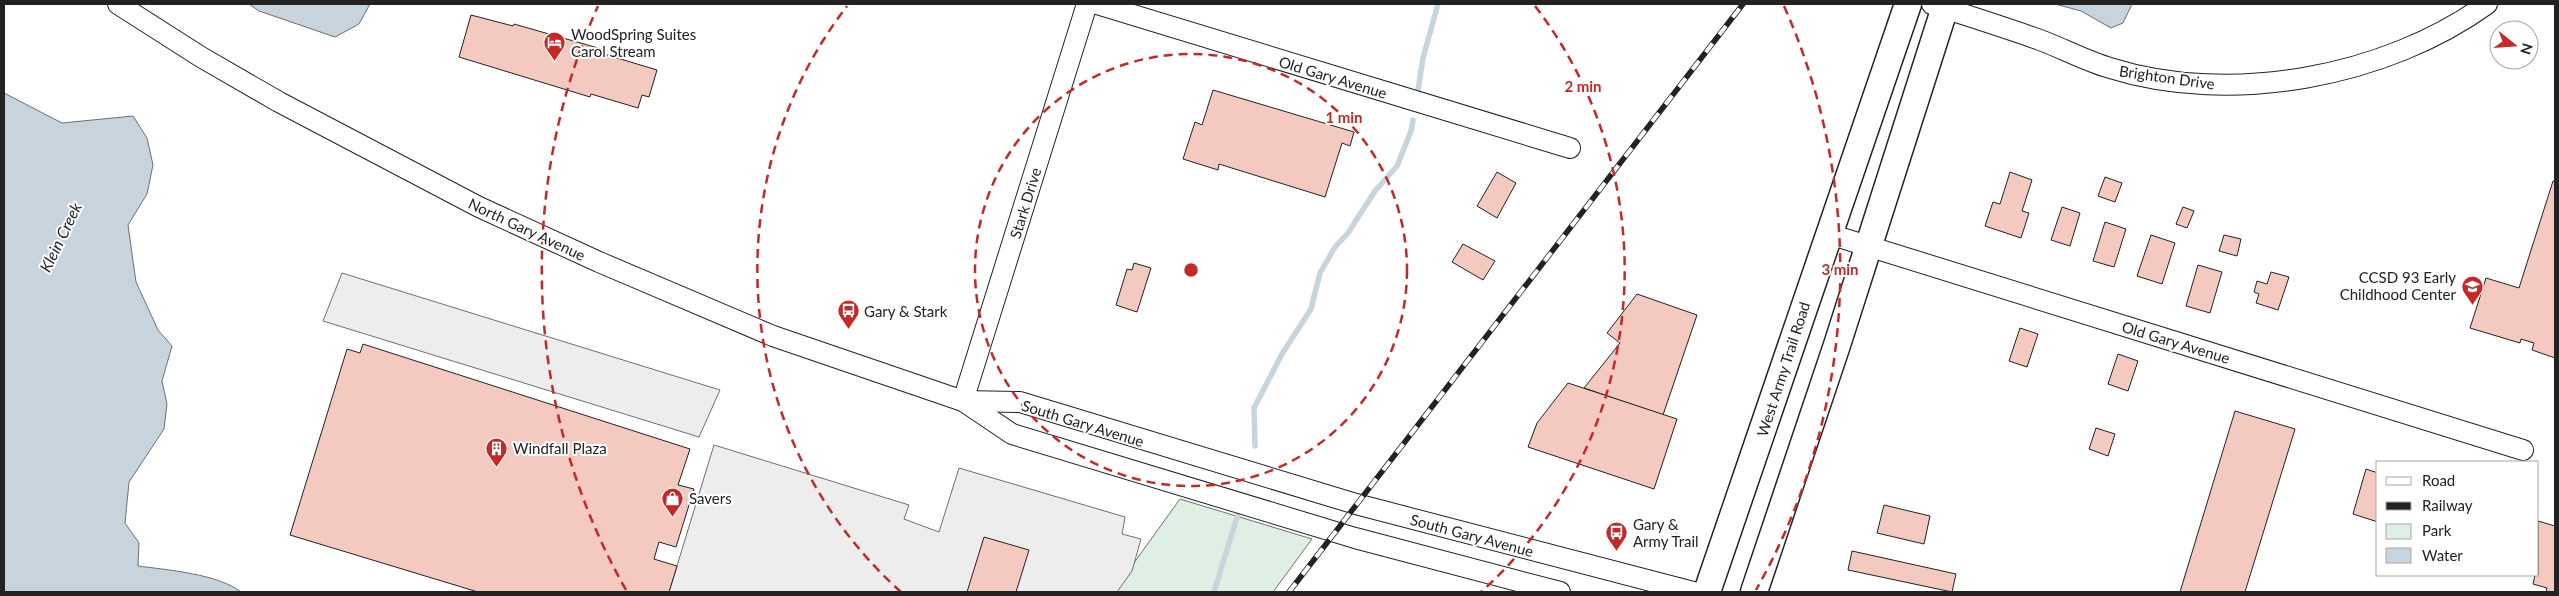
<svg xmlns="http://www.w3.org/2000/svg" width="2559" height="596" viewBox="0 0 2559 596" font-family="Lato,sans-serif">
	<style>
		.green { fill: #e0efe3; stroke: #6f6f6f }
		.parking { fill: #ededed; stroke: #6f6f6f }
		.water { fill: #c7d3dd; stroke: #6f6f6f }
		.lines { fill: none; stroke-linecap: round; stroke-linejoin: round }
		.stream { stroke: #c7d3dd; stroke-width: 5.5 }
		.building { fill: #f3c9c0; stroke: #222 }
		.minor-casing { stroke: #222; stroke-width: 22 }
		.major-casing { stroke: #222; stroke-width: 29 }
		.minor { stroke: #fff; stroke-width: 20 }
		.major { stroke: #fff; stroke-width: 26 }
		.rail-casing { stroke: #222; stroke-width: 5.5 }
		.rail { stroke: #fff; stroke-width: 4; stroke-dasharray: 11; stroke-linecap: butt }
		.ring { fill: none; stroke: #c62828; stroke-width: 2.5; stroke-dasharray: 9 6 }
		.labels { text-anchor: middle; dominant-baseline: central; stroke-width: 4; stroke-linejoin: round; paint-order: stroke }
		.poi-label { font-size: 15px; fill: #222; stroke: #fff; text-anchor: start }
		.street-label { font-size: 15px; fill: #222; stroke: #fff }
		.water-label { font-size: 16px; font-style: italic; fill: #222; stroke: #fff }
		.centre { fill: #c62828; stroke: #fff; stroke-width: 2.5 }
		.ring-label { font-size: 15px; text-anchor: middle; font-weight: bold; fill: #c62828; stroke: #fff; stroke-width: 4; stroke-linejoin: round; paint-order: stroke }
	</style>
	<rect width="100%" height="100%" fill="#fff"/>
	<path class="green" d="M1180,499L1312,539L1273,592H1113Z"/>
	<g class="parking">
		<path d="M342,273L720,390L699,437L323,321Z"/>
		<path d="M714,445L909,505L904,519L939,532L959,468L1125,517L1122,534L1141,539L1132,571L1117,592H669Z"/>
	</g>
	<g class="water">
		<path d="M249,4H370L359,24L335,37L259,11Z"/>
		<path d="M2055,4H2132L2123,23L2111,28L2081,11Z"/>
		<path d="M4,93L62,123L133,116L147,138L153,165L147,194L128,225L136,282L158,330L172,346L162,381L167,404L164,429L129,482L125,523L139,543L138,566C168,570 218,574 241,592H4Z"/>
	</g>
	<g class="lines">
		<g class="stream">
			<path d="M1418,90L1423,58L1438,4"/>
			<path d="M1255,446L1254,408L1282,354L1311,309L1320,273L1335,247L1348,233L1375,191L1397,166L1411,131L1413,120"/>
			<path d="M1214,592L1239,511"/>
		</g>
	</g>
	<g class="building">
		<path d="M471,15L513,26L514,24L605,50L604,54L657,70L649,97L642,95L638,108L591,94L590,97L459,57Z"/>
		<path d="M1213,90L1354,132L1350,146L1342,143L1325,197L1219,164L1218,170L1183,159L1195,122L1202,125Z"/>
		<path d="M1497,172L1516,183L1497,218L1477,206Z"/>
		<path d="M2010,172L2032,180L2022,211L2029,213L2021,238L1985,226L1993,202L2000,204Z"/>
		<path d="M2105,177L2122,183L2115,202L2098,196Z"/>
		<path d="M2553,181H2555V358L2532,350L2534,343L2521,339L2520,343L2470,328L2486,278L2519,288Z"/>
		<path d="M2062,207L2080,213L2070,246L2051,240Z"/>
		<path d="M2183,207L2194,211L2187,228L2176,224Z"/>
		<path d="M2105,222L2126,229L2114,267L2093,261Z"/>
		<path d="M2151,235L2175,243L2162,284L2137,276Z"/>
		<path d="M2224,235L2241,239L2237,256L2219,251Z"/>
		<path d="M1463,244L1495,261L1483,280L1452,262Z"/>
		<path d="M1134,263L1151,268L1137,312L1116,305L1127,269L1132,270Z"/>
		<path d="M2198,265L2222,272L2210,313L2186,306Z"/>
		<path d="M2271,272L2289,277L2278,310L2256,303L2259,294L2254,292L2257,281L2267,284Z"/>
		<path d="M1637,294L1697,315L1663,415L1584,388L1620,343L1607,333Z"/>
		<path d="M2020,328L2038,334L2027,367L2009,361Z"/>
		<path d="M363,344L690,449L678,485L694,489L676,547L659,542L654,559L677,566L669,592H478L290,535L347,349L360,353Z"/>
		<path d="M2118,354L2138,361L2128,391L2108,384Z"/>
		<path d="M1568,383L1677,419L1654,489L1528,447L1537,423Z"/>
		<path d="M2235,411L2295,429L2245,592H2180Z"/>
		<path d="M2096,428L2115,434L2108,456L2089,449Z"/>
		<path d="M2366,469L2378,473V522L2353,514Z"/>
		<path d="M1884,505L1930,516L1924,544L1877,533Z"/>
		<path d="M2538,521L2555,526V592H2546L2547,588L2533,584L2535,575H2538Z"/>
		<path d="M984,537L1029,550L1016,592H967Z"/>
		<path d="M1852,551L1956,574L1952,592L1848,570Z"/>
	</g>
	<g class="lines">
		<defs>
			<g id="minor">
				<path d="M118,4L201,57L279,102L479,207L599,262L773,336L963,401L1012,434L1355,538L1560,592"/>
				<path d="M1097,4L1570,148"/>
				<path d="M1932,4C1968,16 2004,27 2040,40C2064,49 2086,61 2110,68C2231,106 2386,77 2487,4"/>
				<path d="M1829,234L2523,450"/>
				<path d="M963,401L1020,402L1356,504L1693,592"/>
				<path d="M963,401L1087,4"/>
			</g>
			<g id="major">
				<path d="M1707,592L1908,4"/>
				<path d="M1754,592L1837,345L1946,4"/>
			</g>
		</defs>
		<use href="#minor" class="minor-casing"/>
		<use href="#major" class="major-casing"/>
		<use href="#minor" class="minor"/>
		<use href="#major" class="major"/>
		<defs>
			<path id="rail" d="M1289,592L1743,4"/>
		</defs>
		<use href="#rail" class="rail-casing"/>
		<use href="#rail" class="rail"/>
	</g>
	<g class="ring">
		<circle cx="1191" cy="270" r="216"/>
		<path d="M901 592A433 433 0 0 1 847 6M1535 6A433 433 0 0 1 1481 592"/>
		<path d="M626 590A649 649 0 0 1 598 6M1784 6A649 649 0 0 1 1756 590"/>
	</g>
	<defs>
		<symbol id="hotel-pin" viewBox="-11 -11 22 30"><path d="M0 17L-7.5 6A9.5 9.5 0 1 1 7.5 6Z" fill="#c62828" stroke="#fff"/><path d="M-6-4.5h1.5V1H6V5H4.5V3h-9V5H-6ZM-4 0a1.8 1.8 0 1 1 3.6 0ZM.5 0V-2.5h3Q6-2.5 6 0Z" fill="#fff"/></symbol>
		<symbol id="school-pin" viewBox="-11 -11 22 30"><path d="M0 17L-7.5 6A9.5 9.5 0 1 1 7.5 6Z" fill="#c62828" stroke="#fff"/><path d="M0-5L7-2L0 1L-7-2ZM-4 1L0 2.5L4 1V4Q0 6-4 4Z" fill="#fff"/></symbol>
		<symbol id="bus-pin" viewBox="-11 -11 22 30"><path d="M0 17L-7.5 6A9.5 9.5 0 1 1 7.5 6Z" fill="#c62828" stroke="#fff"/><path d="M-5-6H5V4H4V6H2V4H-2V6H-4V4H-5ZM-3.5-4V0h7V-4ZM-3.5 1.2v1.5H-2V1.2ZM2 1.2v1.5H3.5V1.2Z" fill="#fff"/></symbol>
		<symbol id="building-pin" viewBox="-11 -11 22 30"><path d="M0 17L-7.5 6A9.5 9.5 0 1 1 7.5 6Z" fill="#c62828" stroke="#fff"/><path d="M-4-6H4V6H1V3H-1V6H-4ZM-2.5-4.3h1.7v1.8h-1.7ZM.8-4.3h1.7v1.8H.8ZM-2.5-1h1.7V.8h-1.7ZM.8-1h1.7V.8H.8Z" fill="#fff"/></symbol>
		<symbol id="shop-pin" viewBox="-11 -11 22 30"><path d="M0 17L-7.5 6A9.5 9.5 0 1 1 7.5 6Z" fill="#c62828" stroke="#fff"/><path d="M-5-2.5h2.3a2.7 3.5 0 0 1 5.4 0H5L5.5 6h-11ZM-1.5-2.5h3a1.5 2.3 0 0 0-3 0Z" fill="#fff"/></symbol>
	</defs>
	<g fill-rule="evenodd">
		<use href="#hotel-pin" x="542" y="30" width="25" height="34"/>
		<use href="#school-pin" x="2460" y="274" width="25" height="34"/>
		<use href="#bus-pin" x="836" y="298" width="25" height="34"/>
		<use href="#building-pin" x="484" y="436" width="25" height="34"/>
		<use href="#shop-pin" x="660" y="486" width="25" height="34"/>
		<use href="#bus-pin" x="1604" y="520" width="25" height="34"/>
	</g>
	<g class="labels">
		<g class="poi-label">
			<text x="571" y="34">WoodSpring Suites<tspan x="571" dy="17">Carol Stream</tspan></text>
			<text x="2456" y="277" text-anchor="end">CCSD 93 Early<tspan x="2456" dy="17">Childhood Center</tspan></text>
			<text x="864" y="311">Gary &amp; Stark</text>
			<text x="513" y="448">Windfall Plaza</text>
			<text x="689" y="498">Savers</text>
			<text x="1633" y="524">Gary &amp;<tspan x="1633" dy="17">Army Trail</tspan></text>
		</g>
		<g class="street-label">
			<text transform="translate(1333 77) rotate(17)">Old Gary Avenue</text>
			<text transform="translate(2167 77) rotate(8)">Brighton Drive</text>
			<text transform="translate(1025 203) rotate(-73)">Stark Drive</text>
			<text transform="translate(527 229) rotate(25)">North Gary Avenue</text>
			<text transform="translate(2176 342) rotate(17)">Old Gary Avenue</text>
			<text transform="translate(1783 369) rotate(-72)">West Army Trail Road</text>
			<text transform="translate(1083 423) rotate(17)">South Gary Avenue</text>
			<text transform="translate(1472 535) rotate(15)">South Gary Avenue</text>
		</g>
		<g class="water-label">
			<text transform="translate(60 237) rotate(-64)">Klein Creek</text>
		</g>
	</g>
	<circle cx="1191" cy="270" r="8" class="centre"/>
	<g class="ring-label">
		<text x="1583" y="92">2 min</text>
		<text x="1344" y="123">1 min</text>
		<text x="1840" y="275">3 min</text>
	</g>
	<rect width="2559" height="596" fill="none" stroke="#222222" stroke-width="10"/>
	<rect x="2376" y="461" width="162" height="115" fill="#ffffff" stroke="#a7a7a7"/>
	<rect x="2386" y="477" width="25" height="8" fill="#ffffff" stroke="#a7a7a7"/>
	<text x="2422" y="486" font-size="15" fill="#222222">Road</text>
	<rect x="2386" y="502" width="25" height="8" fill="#222222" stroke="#a7a7a7"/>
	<text x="2422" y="511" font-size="15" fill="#222222">Railway</text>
	<rect x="2386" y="524" width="25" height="15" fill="#e0efe3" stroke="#a7a7a7"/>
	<text x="2422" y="536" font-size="15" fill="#222222">Park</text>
	<rect x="2386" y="548" width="25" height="15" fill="#c7d3dd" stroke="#a7a7a7"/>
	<text x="2422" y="561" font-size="15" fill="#222222">Water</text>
	<g transform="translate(2514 45) rotate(107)"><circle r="24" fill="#ffffff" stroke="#a7a7a7"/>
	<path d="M0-4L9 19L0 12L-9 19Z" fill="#c62828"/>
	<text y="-8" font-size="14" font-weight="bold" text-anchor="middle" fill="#222222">N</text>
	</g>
</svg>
